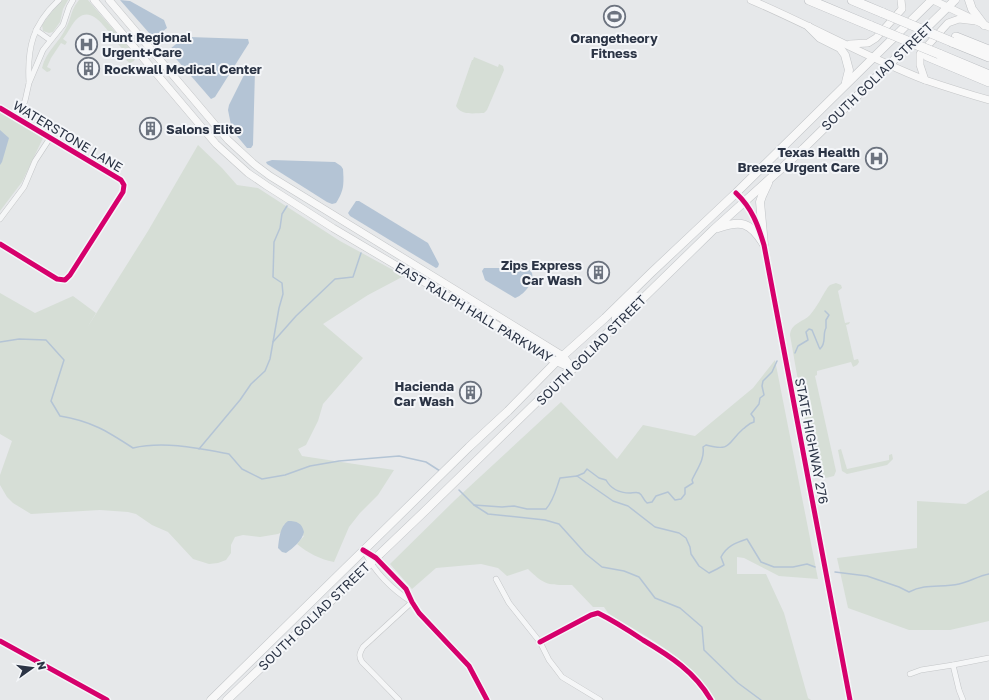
<svg xmlns="http://www.w3.org/2000/svg" width="989" height="700" viewBox="0 0 989 700" font-family="'Golos Text',sans-serif">
	<style>
		.green { fill: #d6ded6 }
		.water { fill: #b4c4d5 }
		.lines { fill: none; stroke-linecap: round; stroke-linejoin: round }
		.stream { stroke: #b4c4d5; stroke-width: 1.5 }
		.minor-casing { stroke: #c4c6c8; stroke-width: 6 }
		.tertiary-casing { stroke: #c4c6c8; stroke-width: 7 }
		.secondary-casing { stroke: #c4c6c8; stroke-width: 8 }
		.primary-casing { stroke: #c2c5c8; stroke-width: 9 }
		.motorway-casing { stroke: #b8bbbf; stroke-width: 10 }
		.minor { stroke: #f5f6f7; stroke-width: 5 }
		.tertiary { stroke: #f5f6f7; stroke-width: 6 }
		.secondary { stroke: #f8f8f8; stroke-width: 7 }
		.primary { stroke: #f8f8f8; stroke-width: 8 }
		.motorway { stroke: #f8f8f8; stroke-width: 9 }
		.motorway-bridge-casing { stroke: #b8bbbf; stroke-width: 10; stroke-linecap: butt }
		.motorway-bridge { stroke: #f8f8f8; stroke-width: 9 }
		.cycleway-casing { stroke: #f4f6f9; stroke-width: 8 }
		.cycleway { stroke: #d6006c; stroke-width: 5 }
		.labels { text-anchor: middle; dominant-baseline: central; stroke-width: 4; stroke-linejoin: round; paint-order: stroke }
		.poi-label { font-size: 13px; font-weight: bold; fill: #2b3445; stroke: #f4f6f9; text-anchor: start }
		.street-label { font-size: 13px; fill: #2b3445; stroke: #f4f6f9 }
	</style>
	<rect width="100%" height="100%" fill="#e6e8ea"/>
	<g class="green">
		<path d="M62,0H68L63,9L60,22L53,32L49,33L43,31L42,25L50,14Z"/>
		<path d="M79,0H88L136,56L134,61L130,63L126,60L129,57L114,39L110,42V41L113,37C105,28 92,6 78,18C72,23 68,33 63,39L67,42L65,45L61,43L51,58L47,67L51,69L50,71L47,72L42,68C46,51 59,43 66,28C72,17 70,11 79,0Z"/>
		<path d="M474,57L498,67L499,64L503,66L504,70L487,110L484,113C475,113 461,116 456,106L472,60H473Z"/>
		<path d="M0,112L43,138L22,182L0,211Z"/>
		<path d="M198,145L222,168L237,185L258,188L340,241L404,276L368,295L323,324L363,358L323,404L318,421L306,445L298,449L302,456L394,470L378,495L360,513L349,527L334,562C319,559 308,553 297,544L304,536L284,524L282,532L278,534L260,537L243,535L235,537L231,545V553L226,560L218,563L209,564L193,559L168,532L152,525L136,514L128,512L100,510L31,514L13,503L7,497L0,485V475L12,441L0,434V293L35,313L73,296L96,313L87,328L148,231Z"/>
		<path d="M836,283L841,285L842,288L838,291L845,323L850,322L849,324L846,325L854,360L858,359L859,362L857,365L853,367L851,362L817,371V375L815,376L836,471L834,476C825,478 819,481 814,472L790,335C791,323 803,322 810,315C817,307 822,296 828,287L830,285Z"/>
		<path d="M775,360L818,579L779,576L744,558L737,557V574H766L784,613L808,698L811,700H715C692,658 647,638 608,613L604,607H593L572,585C549,585 545,586 528,569L507,576L498,568L481,564L436,568L412,589L390,564L455,500L561,402L617,459L643,425L695,436L753,388Z"/>
		<path d="M841,449L847,469L889,460V455L892,454L893,459L887,465L847,474L842,471L838,450Z"/>
		<path d="M989,490V621L950,630H909L848,608L837,558L917,548V501L966,504Z"/>
	</g>
	<g class="water">
		<path d="M120,0L130,1L164,20L167,28L158,35L150,34Z"/>
		<path d="M189,37L248,39L249,43L215,97L211,99L171,53L170,49L181,40Z"/>
		<path d="M249,67H252L255,70L253,145L251,148H247L232,130L228,110L229,105L244,75L249,72Z"/>
		<path d="M0,130L9,138L2,162L0,165Z"/>
		<path d="M272,160L335,162L341,166L343,169C344,185 344,190 336,203L332,204L327,202L267,164L266,162Z"/>
		<path d="M356,201H359L428,243L439,264L438,267L436,268L350,216L348,213Z"/>
		<path d="M484,268H527C541,275 525,295 515,298L485,280L482,271Z"/>
		<path d="M288,521C297,521 302,523 304,532C302,541 293,548 286,553L282,552L278,548C279,539 280,526 288,521Z"/>
	</g>
	<g class="lines">
		<g class="stream">
			<path d="M0,342L19,339L46,340L64,360L51,401L60,416C91,421 107,431 133,448C164,441 197,448 229,454L242,469L262,479L285,475L310,466L339,461L399,456L426,462L440,471"/>
			<path d="M273,342L296,316L335,279L353,277L361,253"/>
			<path d="M795,353L798,346L808,340L806,332L809,329L812,330L819,347L820,349C827,343 822,335 826,328V320L829,315L825,311"/>
			<path d="M199,449L240,400L251,384L265,371L270,359L279,308L283,294L282,283L273,277L274,242L280,228L282,214L287,206"/>
			<path d="M577,476L584,473L587,469L599,478L606,480C611,489 619,493 630,493C632,493 637,492 639,493C643,495 643,500 647,503L652,502L656,496L668,492L675,500L681,499L685,494V488L693,483L692,480C697,469 705,459 703,447L706,445C732,452 727,443 743,429C747,426 749,423 754,422V418L751,414L759,404L760,398L764,395L762,386L763,381L772,372L777,361"/>
			<path d="M459,490L474,505L488,514L545,520L559,524L586,554L602,567L624,571L639,577L655,598L680,608L702,627L704,650L738,683L761,700"/>
			<path d="M474,505L502,507L514,506L527,509H546C554,500 556,489 560,478L577,476L613,501L628,506L655,527L679,533L686,538L690,547L691,554L699,566L709,573L717,569L724,565L721,557C727,546 735,543 747,539L761,562L774,567H793L807,564L815,567"/>
			<path d="M835,572L867,576L899,587L909,592C926,583 941,588 959,584C969,582 978,576 989,574"/>
		</g>
		<defs>
			<g id="minor">
				<path d="M36,30L50,40"/>
				<path d="M29,82C27,47 33,24 59,0"/>
				<path d="M0,108L121,180L124,185L123,192L70,275L65,280L57,279L0,244"/>
				<path d="M16,118L25,101L29,83L43,50L63,25L69,7L73,0"/>
				<path d="M0,219L24,187L35,161L50,138"/>
				<path d="M363,550L376,558L406,589L412,602L419,613L469,666L487,700"/>
				<path d="M364,551C374,571 392,590 412,602"/>
				<path d="M496,579L509,603L540,642L549,660L556,669L562,677L600,700"/>
				<path d="M0,641L107,700"/>
				<path d="M540,642L591,615L598,613C614,621 628,630 643,640C670,656 695,672 711,700"/>
				<path d="M953,665L959,690L963,700"/>
				<path d="M910,674L921,670L953,665L989,658"/>
				<path d="M399,700L362,662C358,656 360,652 363,647L412,602"/>
			</g>
			<path id="tertiary" d="M736,193C752,208 758,225 764,245L850,700"/>
			<g id="secondary">
				<path d="M94,0L216,144L248,173L267,186L333,228L522,340L551,359L573,369"/>
				<path d="M109,0L228,140L254,164L270,176L563,356L573,369"/>
				<path d="M751,0C810,25 866,57 925,80C946,87 968,94 989,100"/>
				<path d="M933,0L989,27"/>
				<path d="M850,44L868,43L876,38L902,9L901,0"/>
				<path d="M925,80L920,65V54L948,23L959,19L976,21"/>
			</g>
			<g id="primary">
				<path d="M969,0L972,9L984,25"/>
				<path d="M809,27L820,38L840,48L845,55L849,70L846,82"/>
				<path d="M718,228C741,220 750,222 763,243"/>
				<path d="M764,245L760,202L762,196L768,183"/>
				<path d="M617,324L616,322V317L637,297"/>
				<path d="M211,700L469,447L508,411L556,362L605,318L651,273L736,193L874,57L932,0"/>
				<path d="M227,700L428,508L713,230L803,149L955,0"/>
			</g>
			<g id="motorway">
				<path d="M809,0L871,26"/>
				<path d="M852,0L883,13"/>
				<path d="M956,37L989,50"/>
				<path d="M952,42L989,57"/>
				<path d="M939,54L989,75"/>
				<path d="M927,56L989,82"/>
			</g>
		</defs>
		<use href="#minor" class="minor-casing"/>
		<use href="#tertiary" class="tertiary-casing"/>
		<use href="#secondary" class="secondary-casing"/>
		<use href="#primary" class="primary-casing"/>
		<use href="#motorway" class="motorway-casing"/>
		<use href="#minor" class="minor"/>
		<use href="#tertiary" class="tertiary"/>
		<use href="#secondary" class="secondary"/>
		<use href="#primary" class="primary"/>
		<use href="#motorway" class="motorway"/>
		<defs>
			<g id="motorway-bridge">
				<path d="M883,13L952,42"/>
				<path d="M871,26L939,54"/>
			</g>
		</defs>
		<use href="#motorway-bridge" class="motorway-bridge-casing"/>
		<use href="#motorway-bridge" class="motorway-bridge"/>
		<defs>
			<g id="cycleway">
				<path d="M0,108L121,180L124,185L123,192L70,275L65,280L57,279L0,244"/>
				<path d="M736,193C752,208 758,225 764,245L850,700"/>
				<path d="M363,550L376,558L406,589L412,602L419,613L469,666L487,700"/>
				<path d="M0,641L107,700"/>
				<path d="M540,642L591,615L598,613C614,621 628,630 643,640C670,656 695,672 711,700"/>
			</g>
		</defs>
		<use href="#cycleway" class="cycleway-casing"/>
		<use href="#cycleway" class="cycleway"/>
	</g>
	<defs>
		<symbol id="stadium-ring" viewBox="-11 -11 22 22"><circle r="9.5" fill="#f4f6f9" stroke="#6c737f" stroke-width="1.5"/><path d="M0-5a6.5 5 0 1 0 0 10a6.5 5 0 1 0 0-10ZM-3.5-1.8h7v3.6h-7Z" fill="#6c737f"/></symbol>
		<symbol id="hospital-ring" viewBox="-11 -11 22 22"><circle r="9.5" fill="#f4f6f9" stroke="#6c737f" stroke-width="1.5"/><path d="M-5-5h3v3.5h4V-5h3V5h-3V1.5h-4V5h-3Z" fill="#6c737f"/></symbol>
		<symbol id="building-ring" viewBox="-11 -11 22 22"><circle r="9.5" fill="#f4f6f9" stroke="#6c737f" stroke-width="1.5"/><path d="M-4-6H4V6H1V3H-1V6H-4ZM-2.5-4.3h1.7v1.8h-1.7ZM.8-4.3h1.7v1.8H.8ZM-2.5-1h1.7V.8h-1.7ZM.8-1h1.7V.8H.8Z" fill="#6c737f"/></symbol>
	</defs>
	<g fill-rule="evenodd">
		<use href="#stadium-ring" x="602" y="4" width="25" height="25"/>
		<use href="#hospital-ring" x="74" y="32" width="25" height="25"/>
		<use href="#building-ring" x="76" y="56" width="25" height="25"/>
		<use href="#building-ring" x="138" y="116" width="25" height="25"/>
		<use href="#hospital-ring" x="864" y="146" width="25" height="25"/>
		<use href="#building-ring" x="586" y="260" width="25" height="25"/>
		<use href="#building-ring" x="458" y="380" width="25" height="25"/>
	</g>
	<g class="labels">
		<g class="poi-label">
			<text x="102" y="37">Hunt Regional<tspan x="102" dy="15">Urgent+Care</tspan></text>
			<text x="614" y="38" text-anchor="middle">Orangetheory<tspan x="614" dy="15">Fitness</tspan></text>
			<text x="104" y="69">Rockwall Medical Center</text>
			<text x="166" y="129">Salons Elite</text>
			<text x="860" y="152" text-anchor="end">Texas Health<tspan x="860" dy="15">Breeze Urgent Care</tspan></text>
			<text x="582" y="265" text-anchor="end">Zips Express<tspan x="582" dy="15">Car Wash</tspan></text>
			<text x="454" y="386" text-anchor="end">Hacienda<tspan x="454" dy="15">Car Wash</tspan></text>
		</g>
		<g class="street-label">
			<text transform="translate(877 76) rotate(-44)">SOUTH GOLIAD STREET</text>
			<text transform="translate(68 136) rotate(31)">WATERSTONE LANE</text>
			<text transform="translate(474 312) rotate(31)">EAST RALPH HALL PARKWAY</text>
			<text transform="translate(591 350) rotate(-45)">SOUTH GOLIAD STREET</text>
			<text transform="translate(812 441) rotate(79)">STATE HIGHWAY 276</text>
			<text transform="translate(314 616) rotate(-44)">SOUTH GOLIAD STREET</text>
		</g>
	</g>
	<g transform="translate(32 668) rotate(76)" stroke="#f4f6f9" stroke-width="3" paint-order="stroke">
	<path d="M0-3L7 15L0 10L-7 15Z" fill="#2b3445"/>
	<text y="-6" font-size="11" font-weight="bold" text-anchor="middle" fill="#2b3445">N</text>
	</g>
</svg>
